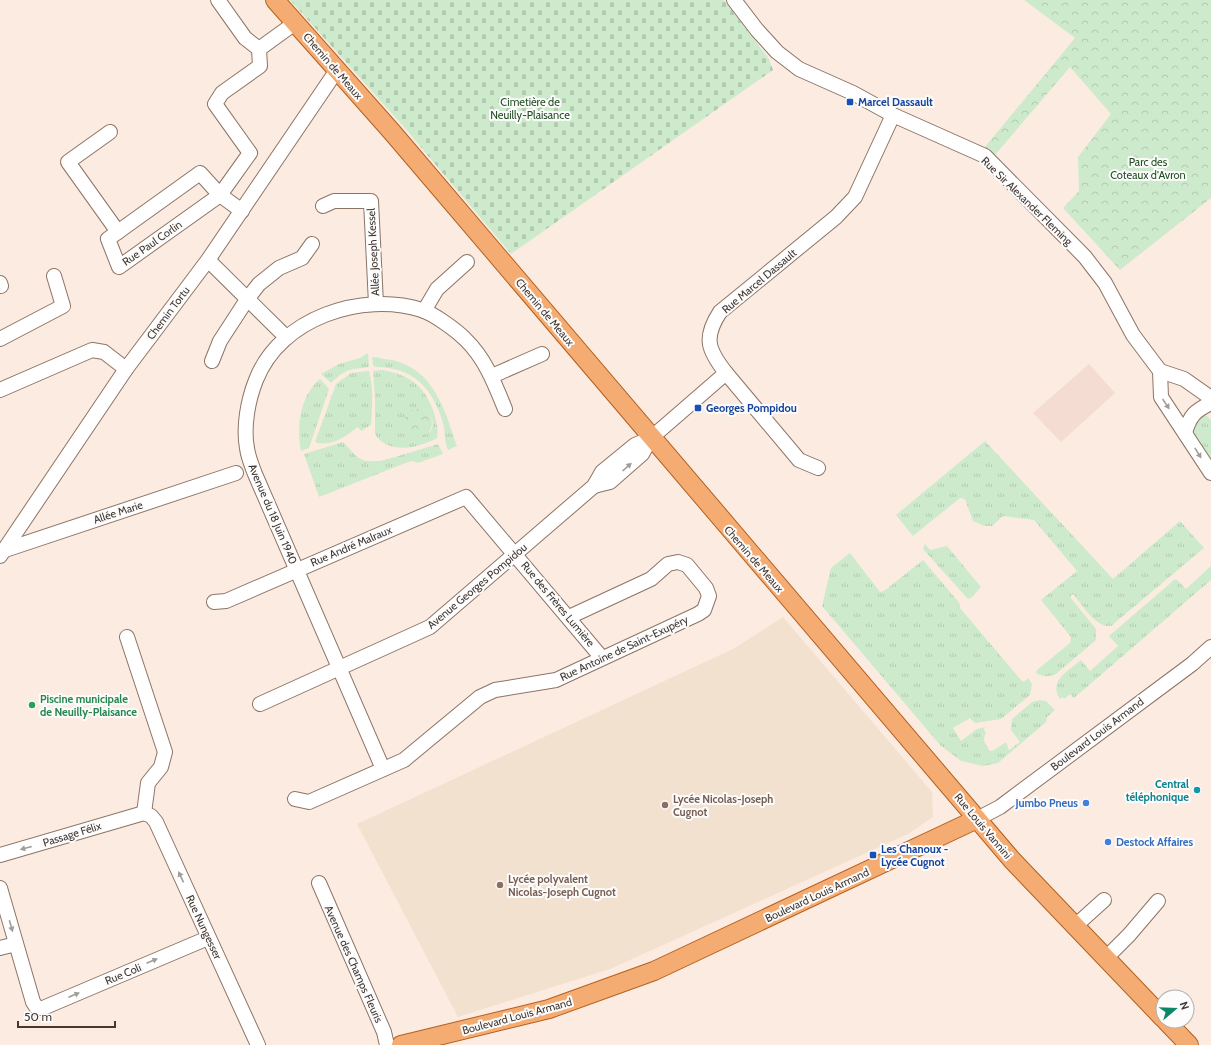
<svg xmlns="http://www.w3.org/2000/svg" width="1211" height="1045" viewBox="0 0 1211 1045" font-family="Cabin,sans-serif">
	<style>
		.commercial { fill: #f4dcd3 }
		.education { fill: #f3e1d0 }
		.grass { fill: url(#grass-tufts); fill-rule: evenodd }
		.forest { fill: url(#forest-crowns) }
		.cemetery { fill: url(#cemetery-stones) }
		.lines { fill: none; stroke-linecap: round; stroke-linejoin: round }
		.minor-casing { stroke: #8c7465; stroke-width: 16 }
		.major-casing { stroke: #b3601e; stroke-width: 20 }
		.minor { stroke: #fff; stroke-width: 14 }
		.major { stroke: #f5ac72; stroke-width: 18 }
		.oneway { fill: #a19c98 }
		.transit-dot { fill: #1a4fb4; stroke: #fcfcfc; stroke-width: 1.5 }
		.leisure-dot { fill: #2e9e5b; stroke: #fcfcfc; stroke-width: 1.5 }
		.culture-dot { fill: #0f9aa8; stroke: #fcfcfc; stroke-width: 1.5 }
		.shop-dot { fill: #3f7fe0; stroke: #fcfcfc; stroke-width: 1.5 }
		.education-dot { fill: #8d6e63; stroke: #fcfcfc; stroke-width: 1.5 }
		.labels { text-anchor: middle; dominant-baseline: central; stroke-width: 4; stroke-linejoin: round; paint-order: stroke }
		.street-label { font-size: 11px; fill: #433832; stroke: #fcfcfc }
		.park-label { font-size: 11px; fill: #224e23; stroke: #fcfcfc }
		.transit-label { font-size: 11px; font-weight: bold; fill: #164399; stroke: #fcfcfc; text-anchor: start }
		.leisure-label { font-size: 11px; font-weight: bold; fill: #27864d; stroke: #fcfcfc; text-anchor: start }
		.culture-label { font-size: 11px; font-weight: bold; fill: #0d838f; stroke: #fcfcfc; text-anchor: end }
		.education-label { font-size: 11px; font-weight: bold; fill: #785e54; stroke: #fcfcfc; text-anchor: start }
		.shop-label { font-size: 11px; font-weight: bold; fill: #366cbe; stroke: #fcfcfc; text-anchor: end }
	</style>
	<defs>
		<pattern id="grass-tufts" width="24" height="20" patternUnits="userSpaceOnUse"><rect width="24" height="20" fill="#cdebcc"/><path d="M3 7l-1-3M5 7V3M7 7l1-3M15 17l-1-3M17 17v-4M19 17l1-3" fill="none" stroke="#b1cab0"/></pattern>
		<pattern id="forest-crowns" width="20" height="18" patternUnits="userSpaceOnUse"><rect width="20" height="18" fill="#cdebcc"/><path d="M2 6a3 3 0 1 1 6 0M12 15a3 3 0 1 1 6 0" fill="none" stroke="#b1cab0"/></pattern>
		<pattern id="cemetery-stones" width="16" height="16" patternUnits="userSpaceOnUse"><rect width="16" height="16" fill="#cdebcc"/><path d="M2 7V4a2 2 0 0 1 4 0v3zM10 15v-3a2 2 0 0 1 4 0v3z" fill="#b1cab0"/></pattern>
	</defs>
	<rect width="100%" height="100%" fill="#fcebe1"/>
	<path class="commercial" d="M1089,364L1115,393L1061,442L1033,413Z"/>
	<path class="education" d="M783,617L932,792L933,817L908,834L610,969L458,1017L357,824L733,649Z"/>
	<g class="grass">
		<path d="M368,353L369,367C348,370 347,368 331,383L321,374L339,364L360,358Z"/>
		<path d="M372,357C377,357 379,358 384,359C432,364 444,407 457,446L448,450C443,438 446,432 443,423C433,388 413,367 375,367L373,365Z"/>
		<path d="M382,370C410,375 425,386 434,413C436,421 439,430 437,438C420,448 387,455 375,434V398L373,371ZM415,410L425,411C433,416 435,424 430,432Z"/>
		<path d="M367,371H369C374,388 372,408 371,425L361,431L358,427C346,436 331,448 315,442L336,384L351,373Z"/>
		<path d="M320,379L329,389L309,448L301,451C296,426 300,396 320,379Z"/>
		<path d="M1201,415L1207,416L1211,420V462L1193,433L1192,428Z"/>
		<path d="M985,441L1113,579L1180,521L1204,548L1111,626C1095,628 1083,605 1073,594L1070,597L1096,629V640L1056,674C1049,677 1043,677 1036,673L1037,670L1070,643L1071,637L1041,600L1077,571L1034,520L1003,516L992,526H984L973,521L965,499L960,498L913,536L896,515Z"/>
		<path d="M343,442L357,457L365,461H380L395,457L438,444L443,454L418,463L413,461L408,462L319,497L304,454Z"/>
		<path d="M925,544L930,550L947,546L981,587L971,598L968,599L923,549Z"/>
		<path d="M850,553L880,592L884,591L923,560L956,599L960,604V608L1021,680L1024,682L1028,678L1032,684L1030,695L1001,719L975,723L970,718L953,728L961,741L977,729L985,727L984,730L986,733C982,740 985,744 990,751L994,750L1006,742L1009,750L1020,742L1011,730L1012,719L1032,702L1040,700L1046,701L1055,710L1047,717L1046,722L998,763L983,766L961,761L940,745L822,606L831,568Z"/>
		<path d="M1211,566V580L1074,698L1070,694L1064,699L1063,697L1060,699C1048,681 1068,671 1081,660L1090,671L1118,646L1109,636L1174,580L1176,579L1186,589Z"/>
	</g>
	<g class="forest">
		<path d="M1024,0H1211V198L1120,270L1063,208L1079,191L1078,157L1111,114L1070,67L995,155L985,147L1075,38Z"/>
		<circle cx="418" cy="423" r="14"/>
	</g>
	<path class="cemetery" d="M290,0H724L769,59L773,70L511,254L403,126Z"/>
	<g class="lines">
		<defs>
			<g id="minor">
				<path d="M218,0L245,38L259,49"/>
				<path d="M734,0L757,30L777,52L799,69L853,93L893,115L985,156L1085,257L1105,283L1133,335L1160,371L1184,379L1211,398"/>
				<path d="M110,132L68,162L118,232"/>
				<path d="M323,206L334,201H371L376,304"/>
				<path d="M242,211L220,195L200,173L108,239L119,267L220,195L250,153L215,104L222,93L260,66L259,49L295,23"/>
				<path d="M208,260L286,337"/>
				<path d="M0,283L1,286"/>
				<path d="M424,311L437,289L467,262"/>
				<path d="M0,339L63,306L54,276"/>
				<path d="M212,361L220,341L248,298L259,284L279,268L302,258L312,244"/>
				<path d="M1160,371L1161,397L1211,473"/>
				<path d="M726,373L799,460L818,468"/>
				<path d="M492,376L542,354"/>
				<path d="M0,390L92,350L104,352L126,369"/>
				<path d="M1185,433C1190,415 1195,411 1211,403"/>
				<path d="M594,486L610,482L642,454L651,438"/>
				<path d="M2,551L236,473"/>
				<path d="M0,556L126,369L208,260L337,70"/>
				<path d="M214,602L226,601L466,497L602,658"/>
				<path d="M127,637L165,752L161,767L148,783L144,813"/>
				<path d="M260,704L430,627L594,486L602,472L635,445L651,438L726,373C708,350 703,338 720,312L836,217L855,197L893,115"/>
				<path d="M383,769L255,474C252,466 248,457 247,448C243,427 248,400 256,380C280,318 362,291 422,310C434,314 456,330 465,339C485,358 495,384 505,409"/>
				<path d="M295,799L309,802L404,760L480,697L495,690L556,680L698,614L704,610L709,596L706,588L687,565L678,562L668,564L651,579L569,617"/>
				<path d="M144,813L151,816L156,822L258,1045"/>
				<path d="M977,819L1000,807L1192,664L1211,647"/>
				<path d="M0,855L144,813"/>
				<path d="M319,883L384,1032L387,1045"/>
				<path d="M0,888L33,1002L37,1008H43L208,938"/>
				<path d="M1074,927L1104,900"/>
				<path d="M0,948L16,944"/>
				<path d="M1105,959L1129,935L1158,901"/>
			</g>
			<g id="major">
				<path d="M275,0L392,132L1012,860L1163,1018"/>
				<path d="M1166,1021L1189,1045"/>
				<path d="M401,1045L549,1009L654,971L977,819"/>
			</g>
		</defs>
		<use href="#minor" class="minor-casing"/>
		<use href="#major" class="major-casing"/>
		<use href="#minor" class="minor"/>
		<use href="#major" class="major"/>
	</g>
	<defs><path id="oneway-solid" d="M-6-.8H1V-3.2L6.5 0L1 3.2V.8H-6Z"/></defs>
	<g class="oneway">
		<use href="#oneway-solid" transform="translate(1166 404) rotate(56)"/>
		<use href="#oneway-solid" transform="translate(1198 453) rotate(58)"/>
		<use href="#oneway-solid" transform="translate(627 467) rotate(-42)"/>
		<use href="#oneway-solid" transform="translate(26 848) rotate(165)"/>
		<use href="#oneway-solid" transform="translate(181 877) rotate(-115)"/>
		<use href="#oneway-solid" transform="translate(11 926) rotate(74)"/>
		<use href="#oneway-solid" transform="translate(152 961) rotate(-23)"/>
		<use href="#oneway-solid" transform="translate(74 995) rotate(-23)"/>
	</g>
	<g class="transit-dot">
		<rect x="846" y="98" width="8" height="8" rx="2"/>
		<rect x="694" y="404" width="8" height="8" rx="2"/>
		<rect x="869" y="851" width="8" height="8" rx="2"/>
	</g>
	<circle class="leisure-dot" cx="32" cy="705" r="4"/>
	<circle class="culture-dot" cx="1197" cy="790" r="4"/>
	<g class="shop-dot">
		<circle cx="1086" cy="803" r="4"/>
		<circle cx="1108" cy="842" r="4"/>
	</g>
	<g class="education-dot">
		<circle cx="665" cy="805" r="4"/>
		<circle cx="500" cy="885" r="4"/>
	</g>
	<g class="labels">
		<g class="street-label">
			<text transform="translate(333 66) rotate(49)">Chemin de Meaux</text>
			<text transform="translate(1027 201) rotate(44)">Rue Sir Alexander Fleming</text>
			<text transform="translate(152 243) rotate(-35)">Rue Paul Corlin</text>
			<text transform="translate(373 252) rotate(-93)">Allée Joseph Kessel</text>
			<text transform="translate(759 281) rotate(-40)">Rue Marcel Dassault</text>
			<text transform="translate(545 312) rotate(50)">Chemin de Meaux</text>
			<text transform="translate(168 313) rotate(-53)">Chemin Tortu</text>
			<text transform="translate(118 512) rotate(-18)">Allée Marie</text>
			<text transform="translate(273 514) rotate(67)">Avenue du 18 Juin 1940</text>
			<text transform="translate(351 546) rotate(-23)">Rue André Malraux</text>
			<text transform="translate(754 559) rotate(49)">Chemin de Meaux</text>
			<text transform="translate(477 586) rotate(-40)">Avenue Georges Pompidou</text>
			<text transform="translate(558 604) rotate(50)">Rue des Frères Lumière</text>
			<text transform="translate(624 648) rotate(-25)">Rue Antoine de Saint-Exupéry</text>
			<text transform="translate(1097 734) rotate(-37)">Boulevard Louis Armand</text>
			<text transform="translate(983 826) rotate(50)">Rue Louis Vannini</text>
			<text transform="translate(72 834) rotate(-17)">Passage Félix</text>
			<text transform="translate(817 895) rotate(-25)">Boulevard Louis Armand</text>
			<text transform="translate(204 927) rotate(65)">Rue Nungesser</text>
			<text transform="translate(354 964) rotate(66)">Avenue des Champs Fleuris</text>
			<text transform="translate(123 974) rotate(-23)">Rue Coli</text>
			<text transform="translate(517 1016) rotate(-15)">Boulevard Louis Armand</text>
		</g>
		<g class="park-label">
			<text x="530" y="102">Cimetière de<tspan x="530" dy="13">Neuilly-Plaisance</tspan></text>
			<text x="1148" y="162">Parc des<tspan x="1148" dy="13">Coteaux d'Avron</tspan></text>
		</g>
		<g class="transit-label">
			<text x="858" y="102">Marcel Dassault</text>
			<text x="706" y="408">Georges Pompidou</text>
			<text x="881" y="849">Les Chanoux -<tspan x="881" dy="13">Lycée Cugnot</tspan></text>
		</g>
		<g class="leisure-label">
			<text x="40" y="699">Piscine municipale<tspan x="40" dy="13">de Neuilly-Plaisance</tspan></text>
		</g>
		<g class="culture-label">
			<text x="1189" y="784">Central<tspan x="1189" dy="13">téléphonique</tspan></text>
		</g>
		<g class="education-label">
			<text x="673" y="799">Lycée Nicolas-Joseph<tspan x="673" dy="13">Cugnot</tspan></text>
			<text x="508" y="879">Lycée polyvalent<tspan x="508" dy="13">Nicolas-Joseph Cugnot</tspan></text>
		</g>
		<g class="shop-label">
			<text x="1078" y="803">Jumbo Pneus</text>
			<text x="1116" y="842" text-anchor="start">Destock Affaires</text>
		</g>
	</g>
	<g transform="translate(1175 1009) rotate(71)"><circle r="19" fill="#fcfcfc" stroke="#b2aeab"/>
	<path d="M0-3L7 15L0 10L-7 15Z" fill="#0a876a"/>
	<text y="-6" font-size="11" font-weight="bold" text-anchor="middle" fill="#433832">N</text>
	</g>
	<path d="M18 1021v6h97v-6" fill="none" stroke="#433832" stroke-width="2"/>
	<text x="24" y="1021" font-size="12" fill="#433832" stroke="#fcfcfc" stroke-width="3" paint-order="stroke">50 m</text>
</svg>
